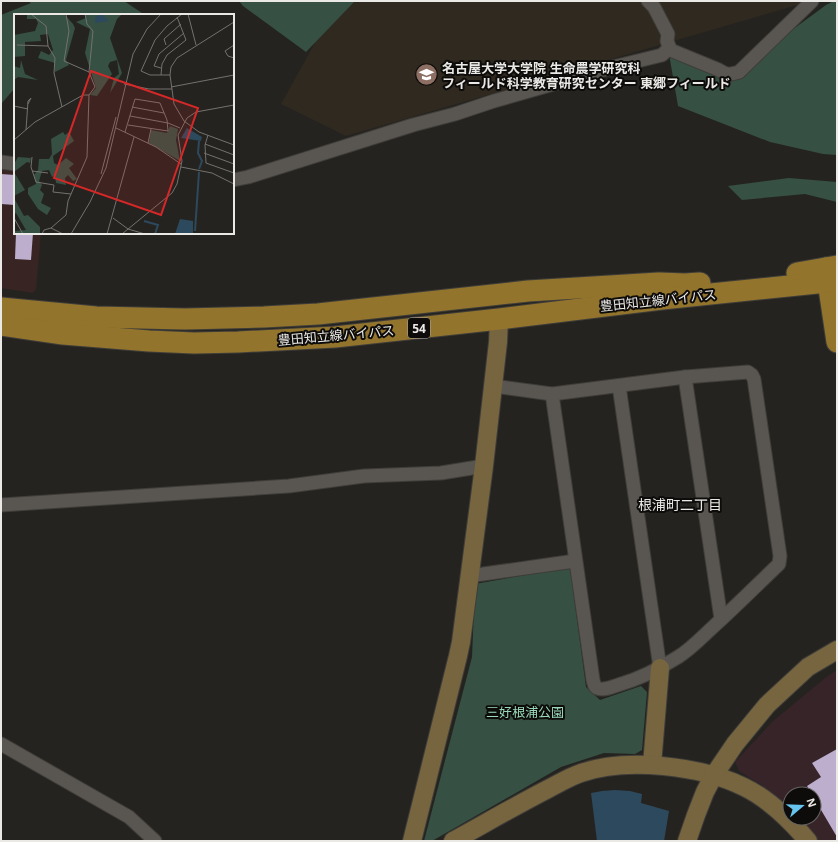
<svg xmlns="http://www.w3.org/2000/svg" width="838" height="842" viewBox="0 0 838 842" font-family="'Open Sans','Noto Sans JP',sans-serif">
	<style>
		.commercial { fill: #372429 }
		.industrial { fill: #382523 }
		.built { fill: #2f2920 }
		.green { fill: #365043 }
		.water { fill: #2d495d }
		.building { fill: #beaece }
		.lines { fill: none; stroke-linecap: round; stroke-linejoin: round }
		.street-casing { stroke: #3f3d39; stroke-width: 15 }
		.secondary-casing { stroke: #3f3d39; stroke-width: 20 }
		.primary-casing { stroke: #3f3d39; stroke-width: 23 }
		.street { stroke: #595651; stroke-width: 13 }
		.secondary { stroke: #76653f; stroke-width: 18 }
		.primary { stroke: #92742d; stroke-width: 21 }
		.labels { text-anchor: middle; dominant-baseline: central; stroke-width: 4; stroke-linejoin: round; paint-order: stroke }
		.shield { fill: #0d0c0a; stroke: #a8a7a4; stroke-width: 1 }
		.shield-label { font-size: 12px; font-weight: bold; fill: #ebe9e6 }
		.poi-label { font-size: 13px; font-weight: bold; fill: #ebe9e6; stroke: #0d0c0a; text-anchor: start }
		.street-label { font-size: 13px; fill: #ebe9e6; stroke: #0d0c0a }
		.park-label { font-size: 13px; fill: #9ad9ba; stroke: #0d0c0a }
		.neighbourhood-label { font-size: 14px; fill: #ebe9e6; stroke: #0d0c0a }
		.inset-river { fill: none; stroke: #2d495d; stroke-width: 2 }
		.inset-road { fill: none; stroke: #74726f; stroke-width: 1 }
		.view { fill: #d62828; fill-opacity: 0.15; stroke: #d62828; stroke-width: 2 }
		.inset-edge { fill: none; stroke: #ebe9e6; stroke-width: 2 }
	</style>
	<rect width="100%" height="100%" fill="#25231f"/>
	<path class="commercial" d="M837,670V841H816L796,818H814V794H790V812L763,786L739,771L735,762L772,722L825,678Z"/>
	<path class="industrial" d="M1,166L15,167V233H41L36,289L33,293L1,288Z"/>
	<path class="built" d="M333,1H811L346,136L281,104L326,23Z"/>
	<g class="green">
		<path d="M28,1H124L145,15H15V88L1,104V15L31,3Z"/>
		<path d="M239,1H355L306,52L243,6Z"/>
		<path d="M834,1H837V155L823,154L770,142L678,106L669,54L725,79L826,5Z"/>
		<path d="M789,178L837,182V202L805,194L742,200L728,186Z"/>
		<path d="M570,567L586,687L600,700L641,686L647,692L642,750L635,754L604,753L561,767L432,841H424L472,657L475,584Z"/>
	</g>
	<path class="water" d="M615,790L630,791L642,794L641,803L669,811L664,841H597L591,793L602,791Z"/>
	<g class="building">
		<path d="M1,174L15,175V205L1,204Z"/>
		<path d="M16,233H33L31,260L15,259Z"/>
		<path d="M837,749V837L814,798V794H812L807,786L821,777L812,763Z"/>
	</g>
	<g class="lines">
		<defs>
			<g id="street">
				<path d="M668,49L719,70C727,75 729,75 739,72L812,1"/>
				<path d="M1,162L15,164"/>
				<path d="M233,180L248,177L413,125L455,114L494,101L613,67L662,55L668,49L669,46L667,41L668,34L654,7L648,1"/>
				<path d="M685,377L721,619"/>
				<path d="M493,386L552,394L685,377L748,372L752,375L754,379L780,556L779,564C757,585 735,607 713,627C702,637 691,649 678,657C659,669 639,679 618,685C612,687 603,691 597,688C594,687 594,683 593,680L552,394"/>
				<path d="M619,386L660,668"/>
				<path d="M1,505L289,486L364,476L441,473L484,466"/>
				<path d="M469,576L575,561"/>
				<path d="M1,744L129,817L155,841"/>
			</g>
			<g id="secondary">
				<path d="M652,765L660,668"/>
				<path d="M412,841L458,656L461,642L484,466L498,342L499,319"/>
				<path d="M453,841C484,824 515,806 546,790C558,784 569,777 581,773C627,757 701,766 744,787C769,799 790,820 808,841"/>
				<path d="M687,841L696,815L705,792L714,775L735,744L767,705L808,667L837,650"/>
			</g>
			<g id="primary">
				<path d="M826,268L837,342"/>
				<path d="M797,273L837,266"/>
				<path d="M1,308L96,317L185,319L264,317L318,314L528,291L659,283L685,284L700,283"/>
				<path d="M1,325L63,334L149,341L194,343L238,342L335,337L499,319L662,299L837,281"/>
			</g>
		</defs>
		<use href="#street" class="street-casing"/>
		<use href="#secondary" class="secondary-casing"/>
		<use href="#primary" class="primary-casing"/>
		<use href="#street" class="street"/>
		<use href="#secondary" class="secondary"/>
		<use href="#primary" class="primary"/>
	</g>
	<defs>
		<symbol id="university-disc" viewBox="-11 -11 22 22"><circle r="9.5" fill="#8d6e63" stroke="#0d0c0a"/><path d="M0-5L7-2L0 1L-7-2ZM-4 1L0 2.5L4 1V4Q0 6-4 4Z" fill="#fff"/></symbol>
	</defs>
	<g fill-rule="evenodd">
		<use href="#university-disc" x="414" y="62" width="25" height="25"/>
	</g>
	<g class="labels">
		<rect class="shield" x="408" y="318" width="22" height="20" rx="3"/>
		<g class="shield-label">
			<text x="419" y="328">54</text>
		</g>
		<g class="poi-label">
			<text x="442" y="68">名古屋大学大学院 生命農学研究科<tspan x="442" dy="15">フィールド科学教育研究センター 東郷フィールド</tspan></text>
		</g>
		<g class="street-label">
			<text transform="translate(658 300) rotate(-6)">豊田知立線バイパス</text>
			<text transform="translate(336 335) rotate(-5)">豊田知立線バイパス</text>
		</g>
		<g class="park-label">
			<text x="525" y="712">三好根浦公園</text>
		</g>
		<g class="neighbourhood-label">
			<text x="680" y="504">根浦町二丁目</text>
		</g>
	</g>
	<g transform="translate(14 14)">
		<rect width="220" height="220" fill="#25231f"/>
		<path d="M13,0H50L59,10L61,14L52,46L55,51L41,58V49L24,44L27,37L35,41L39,36L34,20L26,21L27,27L11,28V42L0,43V21L21,17L24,9L22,5H13ZM72,0H108L103,5L96,24L108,59L96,79L100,64L105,60L103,46L96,48L94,52L98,60L83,82L76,81L82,74L71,39L76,15L62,8L72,4ZM7,46L11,60L24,66L4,63L0,66V52L6,54ZM156,112L164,115L162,126L166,147L135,129L137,116L153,119ZM49,118L51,121L55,118L60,127L39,142L40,149L44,151L52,144L60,150L55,154L63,165L59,167L54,161L51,164L52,171L42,169L41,161L38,163L35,156L28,157L25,167L28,171L26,176L30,180L27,189L37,194L33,201L24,195L14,180V174L22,170L20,161L24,156L25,145H35L38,140L37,125ZM4,143L17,144L16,149L13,148L0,158L11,176L0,182V150ZM0,184L10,202L14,201L26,213V220H0V217L12,216L2,199L0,200Z" fill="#365043"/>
		<path d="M88,0L95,7L81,9V3ZM173,114L188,123L187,127L167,124ZM166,205L179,207V220H161Z" fill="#2d495d"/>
		<path class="inset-river" d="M185,155L188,147L184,139L185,127M130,207L144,211L141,220M181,217L185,158"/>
		<path class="inset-road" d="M17,0L32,12L34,32L41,44L40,59L48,93M52,0L55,17L50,47L75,58M174,0L182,31M220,8L163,44L157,53L156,61L160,90L170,107L185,118L220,131M3,31L34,32M152,31L150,25L167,10M220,31L211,37L214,42L220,44M147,54L140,52L145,40L170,19M147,61L148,50L153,41L172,26L163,3M156,61H136L127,57L141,26L153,12L168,0M110,70L135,75H158M157,73L220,61M0,92L14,95M118,93L150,99M116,102L154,109L166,114M102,114L142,133L167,150M12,116L14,87L17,84L14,90M111,118L121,85L146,89L153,106L154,117L114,111M194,121L191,131L192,149L220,159M0,126L21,108L69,81H75M134,129L137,115M191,130L220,141M190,139L220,150M18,143L17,153L22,168L40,171L39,178L57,180M167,153L198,159L220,170M18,157L34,159M87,160L102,103M0,204L9,220M99,204L114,215L131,220M37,214L49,220M28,220L30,216L37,214L52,201L54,187L73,143L75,81L81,73L75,58L79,17L73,10L71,0M57,220L76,188L92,154L119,40L133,15L147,0M93,220L120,123M108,220L158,179L163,170L168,147L164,121L173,104L182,98L220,91"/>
		<path class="view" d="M77,57L184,94L147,201L40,164Z"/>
		<rect width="220" height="220" class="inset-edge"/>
	</g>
	<rect width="838" height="842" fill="none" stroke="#ebe9e6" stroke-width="4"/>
	<g transform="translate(802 806) rotate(71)"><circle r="19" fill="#0d0c0a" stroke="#666462"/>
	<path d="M0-3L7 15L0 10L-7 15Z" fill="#67c4ef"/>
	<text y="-6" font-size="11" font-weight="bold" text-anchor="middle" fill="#ebe9e6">N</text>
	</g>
</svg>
